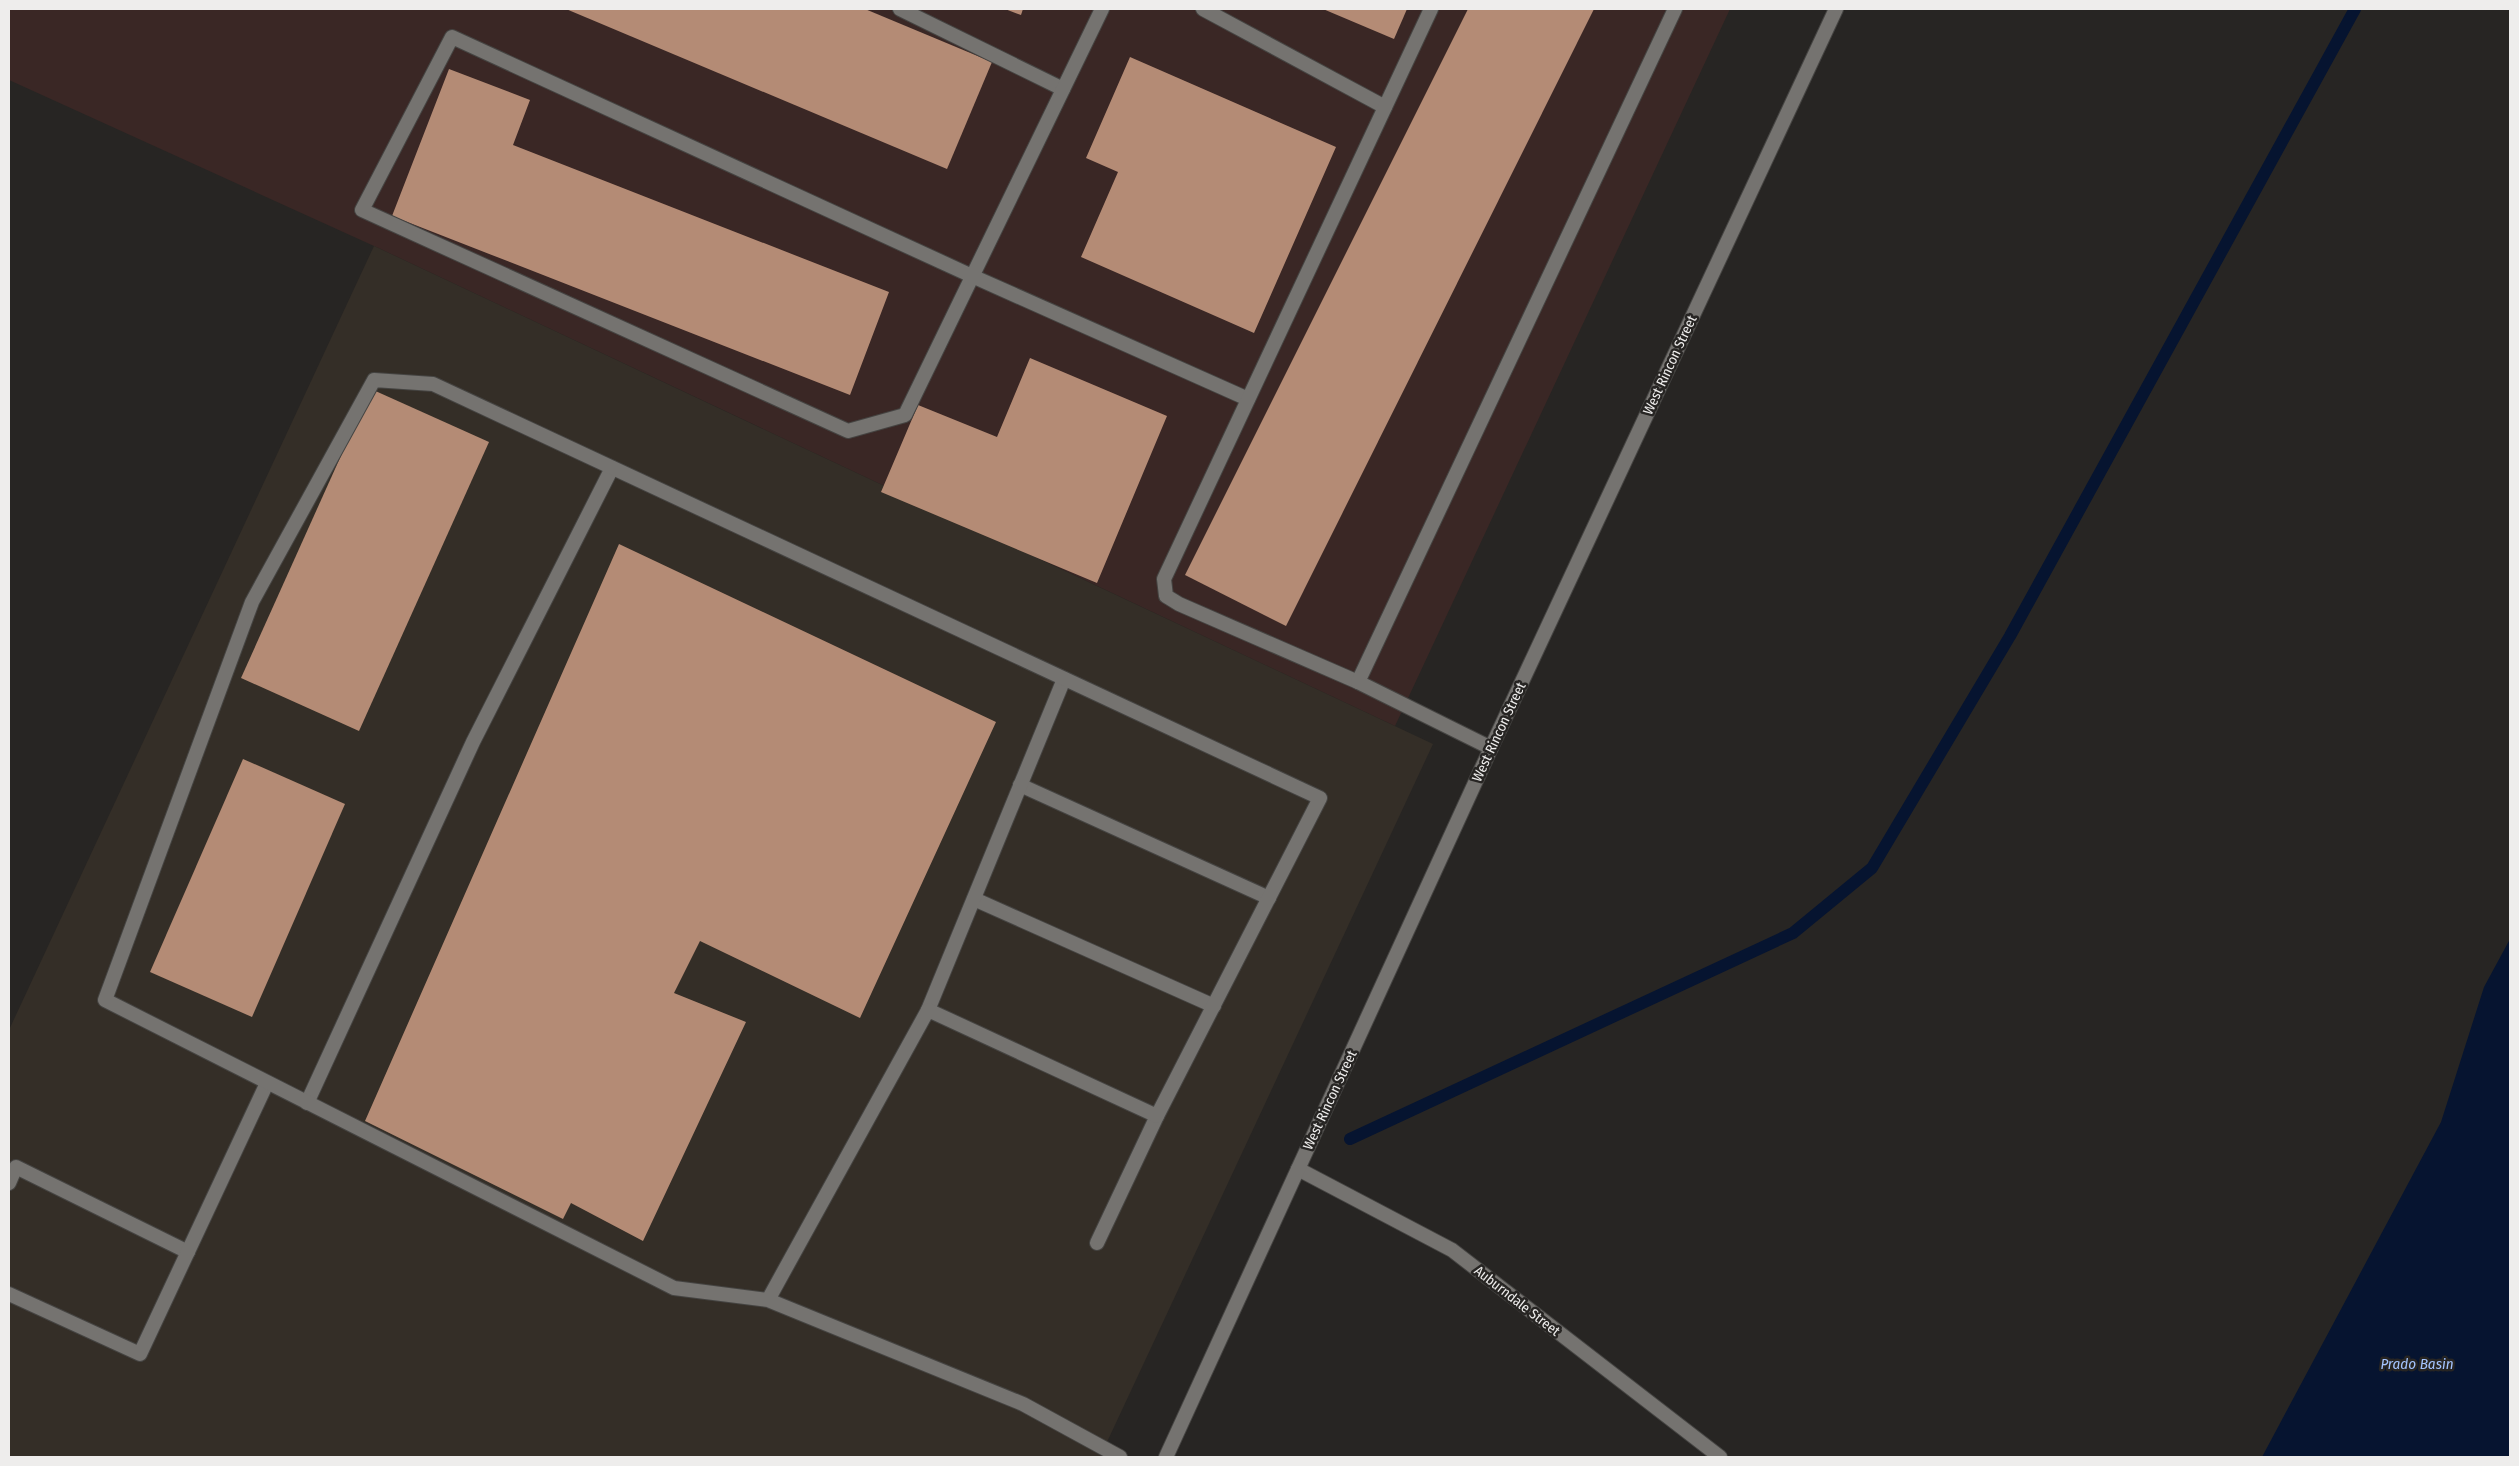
<svg xmlns="http://www.w3.org/2000/svg" width="2519" height="1466" viewBox="0 0 2519 1466" font-family="'Fira Sans Condensed',sans-serif">
	<style>
		.commercial { fill: #3a2725 }
		.built { fill: #342e27 }
		.water { fill: #061430 }
		.lines { fill: none; stroke-linecap: round; stroke-linejoin: round }
		.stream { stroke: #061430; stroke-width: 12 }
		.building { fill: #b48b75 }
		.service-casing { stroke: #454442; stroke-width: 16 }
		.tertiary-casing { stroke: #454442; stroke-width: 16 }
		.secondary-casing { stroke: #454442; stroke-width: 16 }
		.service { stroke: #757370; stroke-width: 14 }
		.tertiary { stroke: #757370; stroke-width: 14 }
		.secondary { stroke: #757370; stroke-width: 14 }
		.labels { text-anchor: middle; dominant-baseline: central; stroke-width: 5; stroke-linejoin: round; paint-order: stroke }
		.street-label { font-size: 14px; fill: #eeedec; stroke: #272523 }
		.water-label { font-size: 15px; font-style: italic; fill: #a3c3fd; stroke: #272523 }
	</style>
	<rect width="100%" height="100%" fill="#272523"/>
	<path class="commercial" d="M9,9H1730L1395,726L374,246L9,80Z"/>
	<path class="built" d="M374,246L1433,744L1100,1457H9V1030Z"/>
	<path class="water" d="M2510,939V1457H2262L2441,1122L2484,987Z"/>
	<g class="lines">
		<path class="stream" d="M1350,1139L1793,933L1872,868L2010,636L2355,9"/>
	</g>
	<g class="building">
		<path d="M566,9H865L992,62L947,169Z"/>
		<path d="M1005,9H1023L1021,15Z"/>
		<path d="M1323,9H1407L1394,39Z"/>
		<path d="M1468,9H1594L1286,626L1185,575Z"/>
		<path d="M1130,57L1336,147L1254,333L1081,257L1118,172L1086,158Z"/>
		<path d="M449,69L530,100L513,145L889,292L850,395L392,216Z"/>
		<path d="M1030,358L1167,416L1097,583L881,492L918,405L997,437Z"/>
		<path d="M371,389L489,442L359,731L241,678Z"/>
		<path d="M619,544L996,722L860,1018L700,941L674,993L746,1022L643,1241L571,1203L563,1219L365,1121Z"/>
		<path d="M243,759L345,804L252,1017L150,972Z"/>
	</g>
	<g class="lines">
		<defs>
			<g id="service">
				<path d="M900,9L1063,89"/>
				<path d="M1102,9L905,415L848,431L362,210L452,37L972,276L1248,399"/>
				<path d="M1203,9L1385,107"/>
				<path d="M1358,682L1179,604L1166,596L1164,579L1431,9"/>
				<path d="M1491,748L1358,682L1675,9"/>
				<path d="M1020,785L1269,898"/>
				<path d="M974,899L1214,1006"/>
				<path d="M928,1010L1064,679"/>
				<path d="M307,1103L473,742L612,468"/>
				<path d="M9,1183L16,1167L188,1252"/>
				<path d="M1097,1243L1157,1116"/>
				<path d="M9,1294L140,1354L267,1083"/>
				<path d="M768,1300L928,1010L1157,1116L1320,798L433,384L374,380L252,602L105,1000L674,1288L768,1300L1023,1404L1120,1457"/>
			</g>
			<path id="tertiary" d="M1298,1169L1452,1250L1720,1457"/>
			<path id="secondary" d="M1166,1457L1491,748L1836,9"/>
		</defs>
		<use href="#service" class="service-casing"/>
		<use href="#tertiary" class="tertiary-casing"/>
		<use href="#secondary" class="secondary-casing"/>
		<use href="#service" class="service"/>
		<use href="#tertiary" class="tertiary"/>
		<use href="#secondary" class="secondary"/>
	</g>
	<g class="labels">
		<g class="street-label">
			<text transform="translate(1670 365) rotate(-65)">West Rincon Street</text>
			<text transform="translate(1499 732) rotate(-65)">West Rincon Street</text>
			<text transform="translate(1330 1100) rotate(-65)">West Rincon Street</text>
			<text transform="translate(1517 1301) rotate(38)">Auburndale Street</text>
		</g>
		<g class="water-label">
			<text x="2417" y="1364">Prado Basin</text>
		</g>
	</g>
	<rect width="2519" height="1466" fill="none" stroke="#eeedec" stroke-width="20"/>
</svg>
